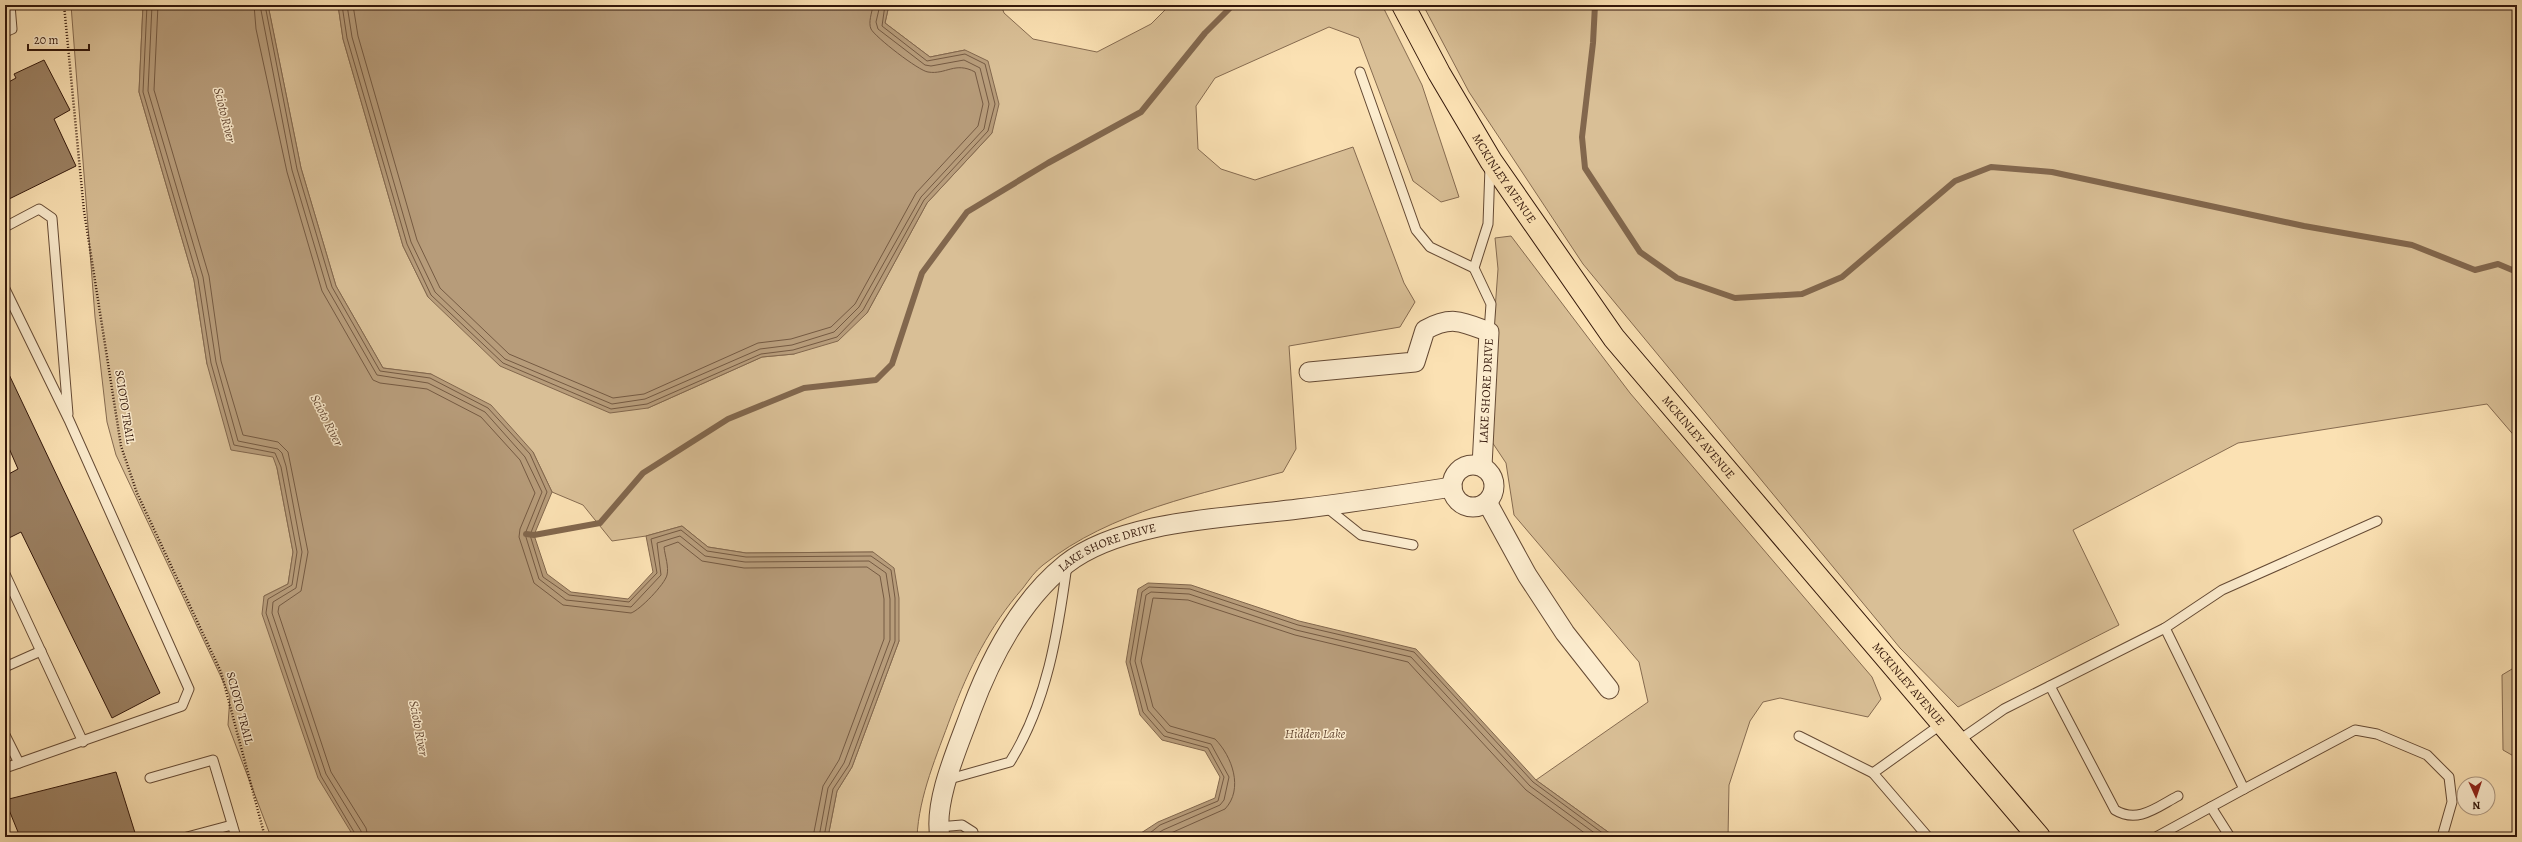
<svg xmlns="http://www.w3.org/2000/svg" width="2522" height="842" viewBox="0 0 2522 842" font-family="Alegreya,serif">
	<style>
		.green { fill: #d9bf96; stroke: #866b50 }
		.water { fill: #b79c7a; stroke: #82674d }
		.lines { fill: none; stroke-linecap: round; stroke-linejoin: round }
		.shore { stroke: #755a42; stroke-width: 1 }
		.stream { stroke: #82674d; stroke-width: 6 }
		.building { fill: #9b8062; stroke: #33170a }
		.service-casing { stroke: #654a34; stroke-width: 11 }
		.minor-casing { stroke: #654a34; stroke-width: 21 }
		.primary-casing { stroke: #33170a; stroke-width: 24 }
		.path { stroke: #33170a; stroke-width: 2.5; stroke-dasharray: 1 2; stroke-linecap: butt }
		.service { stroke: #fcecce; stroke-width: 9 }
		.minor { stroke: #fcecce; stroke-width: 19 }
		.primary { stroke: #fbe1b3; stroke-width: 22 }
		.labels { text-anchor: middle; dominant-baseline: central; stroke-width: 3; stroke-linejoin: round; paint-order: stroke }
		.street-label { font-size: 12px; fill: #33170a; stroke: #fcecce }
		.water-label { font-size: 13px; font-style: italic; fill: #684c37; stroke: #fcecce }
	</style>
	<rect width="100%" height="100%" fill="#fbe1b3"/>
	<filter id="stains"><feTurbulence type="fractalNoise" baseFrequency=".005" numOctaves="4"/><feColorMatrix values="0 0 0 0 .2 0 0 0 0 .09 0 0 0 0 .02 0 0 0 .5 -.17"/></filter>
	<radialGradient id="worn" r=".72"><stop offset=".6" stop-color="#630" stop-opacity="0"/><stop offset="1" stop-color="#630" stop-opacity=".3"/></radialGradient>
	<g class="green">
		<path d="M71,5H143L139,92L194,280L207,364L274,457L277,468L293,552L288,584L264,596L354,837H271L228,725L230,696L116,455L107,422L95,317Z"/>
		<path d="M268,5H338L343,39L403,246L428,297L648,408L762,357L794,354L867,313L927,203L992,133L965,50L930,57L885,23L889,5H1001L1004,13L1033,39L1097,52L1151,24L1170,5H1382L1422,85L1459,197L1441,202L1413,181L1359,38L1329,27L1215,78L1196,106L1198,149L1221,169L1255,180L1353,147L1404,283L1415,302L1400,327L1289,346L1296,449L1283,472C1201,494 1111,511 1043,565C1035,571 1029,580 1023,588C989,627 969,668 951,716C937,755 919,795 917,837H828L837,791L852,767L899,641L873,552L746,553L708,547L682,526L646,536L612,541L583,505L552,492L533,452L431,374L383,368L336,286L301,168Z"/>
		<path d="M1423,5H2517V439L2487,404L2238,443L2073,530L2119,625L1958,707L1900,648L1583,264L1469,92Z"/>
		<path d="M1511,236L1630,393L1872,677L1881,699L1868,717L1780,698L1763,702L1750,721L1729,785L1728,837H1615L1536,780L1648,702L1639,662L1514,515L1506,463L1486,433L1498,269L1495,238Z"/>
		<path d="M2517,666V758L2503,750L2502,675Z"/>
	</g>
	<g class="water">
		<path d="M143,5H268L301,168L336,286L383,368L431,374L491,405L533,452L552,492L534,535L547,574L571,592L628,599L653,572L646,536L682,526L708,547L746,553L873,552L894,568L899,598V641L852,767L837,791L828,837H354L318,778L262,614L264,596L288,584L293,552L277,468L273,457L231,450L207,364L194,280L139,92Z"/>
		<path d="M338,5H889L885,23L930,57L965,50L988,61L999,104L992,133L927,203L867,313L838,341L794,354L762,357L648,408L610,413L500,366L428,297L403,246L343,39Z"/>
		<path d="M1148,583L1191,585L1299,621L1416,649L1536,780L1615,837H1141V833L1158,822L1215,798L1220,777L1205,751L1162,740L1140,715L1126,662L1138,589Z"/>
	</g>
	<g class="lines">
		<g class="shore">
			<path d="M147,5L143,92L198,279L211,363L234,445L275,453L281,467L297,552L292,585L268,599L266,613L321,776L357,837"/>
			<path d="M152,5L148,91L203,277L216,362L238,441L278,449L282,453L286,466L302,552L296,588L273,602L272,613L326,774L361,831L362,837"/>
			<path d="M158,5L154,90L209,276L221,361L243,435L278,442L288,452L308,552L301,591L279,606L278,612L331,772L366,828L368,837"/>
			<path d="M254,5L256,29L287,172L322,291L373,380L380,383L427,389L481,417L520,460L535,493L520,529L519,537L534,583L563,605L631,613C640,610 665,584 667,575C669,567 665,556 664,547L678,542L702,561L744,568L867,567L880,576L884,599V639L839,760L823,786L813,837"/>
			<path d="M260,5L292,170L327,288L377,375L428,383L485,412L525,457L542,492L525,534L539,579L566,600L631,607L661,575L657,543L680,536L705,556L745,562L869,561L886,573L890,599V640L844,763L828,788L819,837"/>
			<path d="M265,5L297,169L332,287L380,371L430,378L488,408L530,454L547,492L530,535L543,577L569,595L629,602L657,573L651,539L681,530L707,551L746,557L871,556L891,570L895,598V641L849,765L833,789L824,837"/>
			<path d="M342,5L347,38L407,244L431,295L503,363L611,409L647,404L761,354L793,350L837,337L863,310L924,200L988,131L995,104L985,64L965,54L927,61L882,26L885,5"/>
			<path d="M347,5L352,37L411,242L435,292L505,359L612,404L645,399L760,349L792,345L834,332L859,307L921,197L984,129L989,104L980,68L964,60L931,66L925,65L878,29L876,22L880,5"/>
			<path d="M353,5L358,36L417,240L440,288L509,354L613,398L644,394L758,343L791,339L831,327L855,304L916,193L978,126L983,104L975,72C955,61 946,75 928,72C919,71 875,37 871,29C868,22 872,13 873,5"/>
			<path d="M1145,837L1160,825L1218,801L1224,777L1208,748L1164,736L1143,712L1130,662L1142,592L1149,587L1190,589L1298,625L1414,652L1533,782L1608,837"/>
			<path d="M1152,837L1163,830L1220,805L1224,800L1229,777L1211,744L1167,732L1148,710L1135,661L1146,595L1151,592L1189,594L1296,630L1411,657L1530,786L1600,837"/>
			<path d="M1162,837L1225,809C1244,789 1232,756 1215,739L1170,726L1153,707L1141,661L1153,598L1188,600L1295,635L1408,662L1526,790L1590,837"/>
		</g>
		<g class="stream">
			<path d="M1595,5L1593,43L1582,137L1585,168L1640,252L1677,278L1735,298L1802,294L1842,277L1955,181L1991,167L2052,172L2304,226L2412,245L2475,270L2498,264L2517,272"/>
			<path d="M526,534L534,535L600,523L643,473L728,419L804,388L876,380L892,364L922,273L967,212L1048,163L1141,112L1205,33L1233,5"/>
		</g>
	</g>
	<g class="building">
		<path d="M44,60L70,110L54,119L76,166L5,201V84L16,78L14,74Z"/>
		<path d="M5,366L160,693L112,718L21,532L5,540V476L18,469L5,439Z"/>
		<path d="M116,772L136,836L20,837L5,800Z"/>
	</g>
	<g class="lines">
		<defs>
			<g id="service">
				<path d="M5,32L12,29L10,5"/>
				<path d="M1360,72L1416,230L1430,247L1474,268"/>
				<path d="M5,227L39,209L52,218L68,414"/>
				<path d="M5,289L69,420L189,689L182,706L5,768"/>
				<path d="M1489,332L1491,304L1474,268L1488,224L1490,167"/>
				<path d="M1326,507L1361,535L1413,545"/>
				<path d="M5,574L83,742"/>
				<path d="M2165,628L2222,590L2377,521"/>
				<path d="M5,667L41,651"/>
				<path d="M2050,686L2115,810C2138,824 2157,807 2178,796"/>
				<path d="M5,735L19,763"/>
				<path d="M1799,736L1873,773"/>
				<path d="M1958,741L2004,709L2165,628L2244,789L2156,837"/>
				<path d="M150,778L213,760L236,837"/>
				<path d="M946,780L1010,762C1047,703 1058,632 1067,565"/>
				<path d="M2244,789L2355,730L2377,734L2427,755L2449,777L2452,802L2442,837"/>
				<path d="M2211,807L2230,837"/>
				<path d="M938,827L962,825L973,832L974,837"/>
				<path d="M187,837L232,825"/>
				<path d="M1928,837L1873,773L1943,723"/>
			</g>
			<g id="minor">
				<path d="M1309,372L1415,362L1425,330C1452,315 1463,322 1489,332L1482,466"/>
				<circle cx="1473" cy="486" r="21"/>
				<path d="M1487,502L1527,575L1565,633L1609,689"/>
				<path id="s1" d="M940,837C933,801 959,745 971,711C991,657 1020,601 1066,564C1122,520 1229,518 1298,509C1350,503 1401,495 1452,487"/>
			</g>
			<g id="primary">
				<path id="s2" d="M1403,5L1439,73L1491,161L1614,338L2039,837"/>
			</g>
		</defs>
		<use href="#service" class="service-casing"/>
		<use href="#minor" class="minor-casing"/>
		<use href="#primary" class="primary-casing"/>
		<path class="path" d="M64,5L84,211L121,446L137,493L221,672L265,837"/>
		<use href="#service" class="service"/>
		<use href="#minor" class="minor"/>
		<use href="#primary" class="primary"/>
	</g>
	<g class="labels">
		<g class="street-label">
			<text stroke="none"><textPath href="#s2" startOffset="201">MCKINLEY AVENUE</textPath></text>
			<text transform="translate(1486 391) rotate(-87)">LAKE SHORE DRIVE</text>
			<text transform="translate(125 407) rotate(81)">SCIOTO TRAIL</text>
			<text stroke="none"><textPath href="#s2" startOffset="525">MCKINLEY AVENUE</textPath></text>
			<text stroke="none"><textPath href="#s1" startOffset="353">LAKE SHORE DRIVE</textPath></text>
			<text stroke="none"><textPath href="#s2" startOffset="849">MCKINLEY AVENUE</textPath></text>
			<text transform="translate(240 708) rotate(75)">SCIOTO TRAIL</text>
		</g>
		<g class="water-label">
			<text transform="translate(225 115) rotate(76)">Scioto River</text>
			<text transform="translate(327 420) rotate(63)">Scioto River</text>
			<text transform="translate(419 728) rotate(79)">Scioto River</text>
			<text x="1315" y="733">Hidden Lake</text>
		</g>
	</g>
	<rect width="2522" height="842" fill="none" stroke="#fbe1b3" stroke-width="20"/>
	<rect x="6" y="6" width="2510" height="830" fill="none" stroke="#33170a" stroke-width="2"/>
	<rect x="10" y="10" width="2502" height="822" fill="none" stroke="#33170a"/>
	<g transform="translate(2476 796) rotate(177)"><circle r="19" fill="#fcecce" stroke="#ac9780"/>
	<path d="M0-3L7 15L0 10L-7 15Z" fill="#8f2418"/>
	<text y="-6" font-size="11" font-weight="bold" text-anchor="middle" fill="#33170a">N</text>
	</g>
	<path d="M28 44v6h61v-6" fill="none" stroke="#33170a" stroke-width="2"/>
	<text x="34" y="44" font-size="12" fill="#33170a" stroke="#fcecce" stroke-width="3" paint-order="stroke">20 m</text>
	<rect width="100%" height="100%" filter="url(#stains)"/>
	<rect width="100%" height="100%" fill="url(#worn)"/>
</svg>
